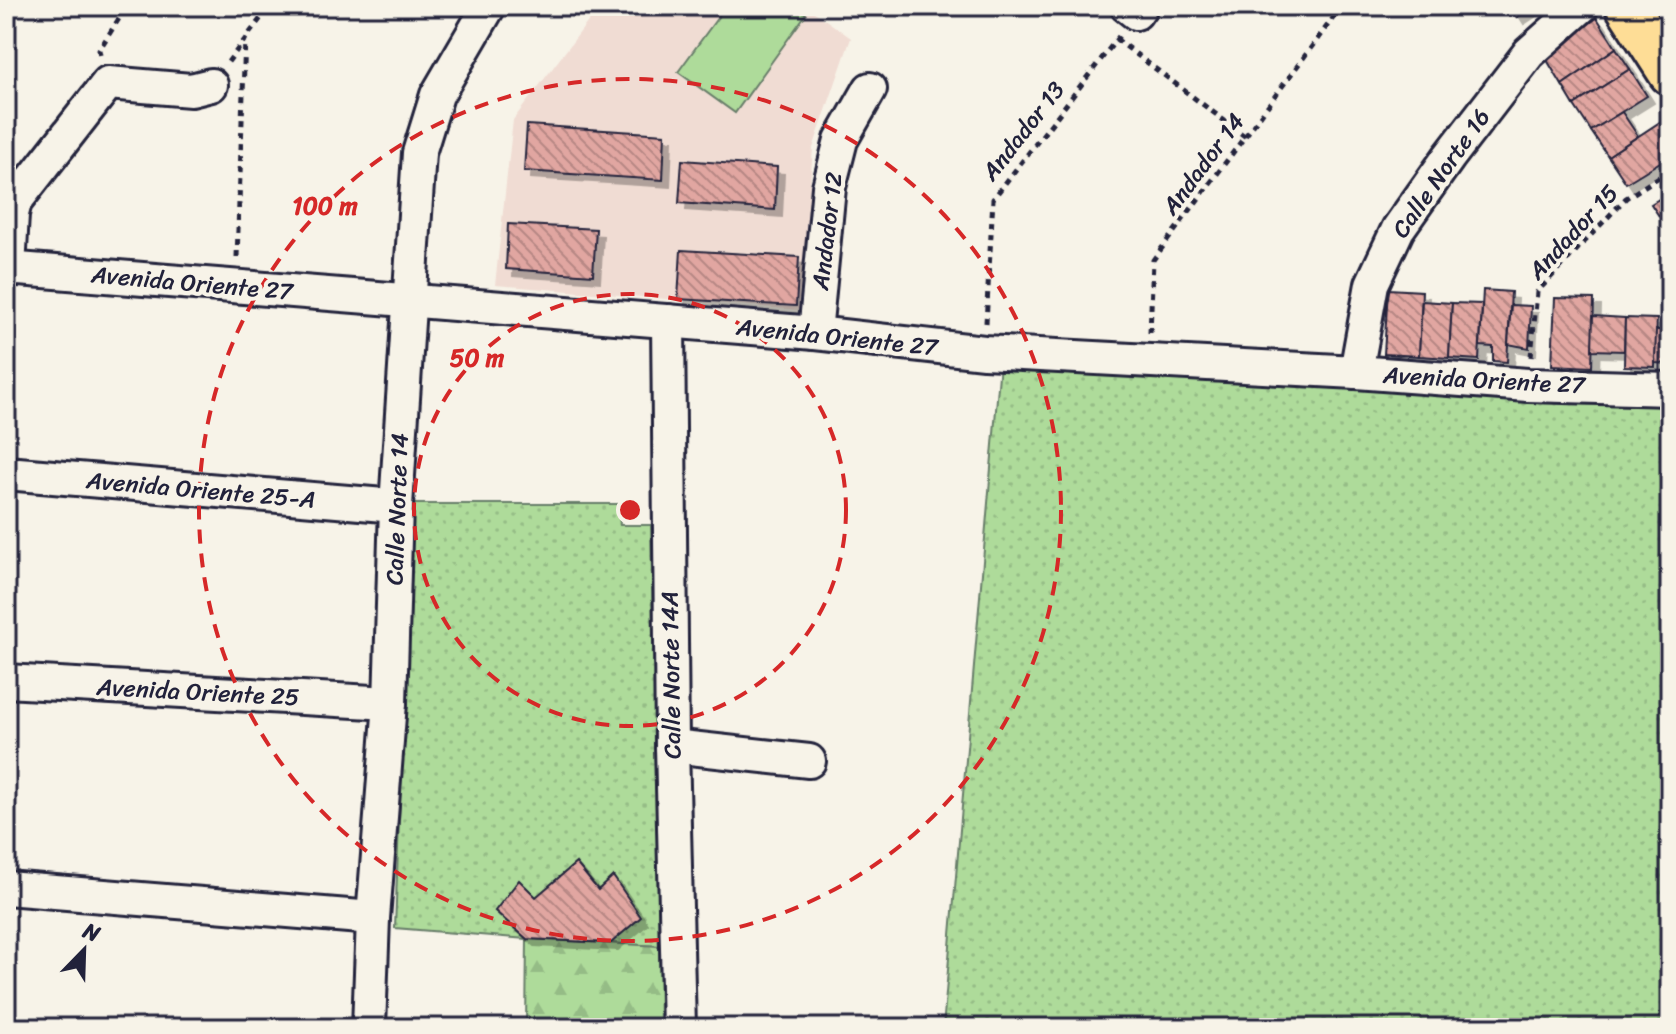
<svg xmlns="http://www.w3.org/2000/svg" width="1676" height="1034" viewBox="0 0 1676 1034" font-family="Sriracha,sans-serif">
	<style>
		.built { fill: #f0dcd3 }
		.grass { fill: url(#grass-dots); stroke: #687e6a; stroke-width: 2 }
		.forest { fill: url(#forest-firs); stroke: #687e6a; stroke-width: 2 }
		.pitch { fill: #aedb9a; stroke: #687e6a; stroke-width: 2 }
		.building { fill: url(#building-back-hatch); stroke: #22223b; stroke-width: 2; filter: url(#shadow) }
		.lines { fill: none; stroke-linecap: round; stroke-linejoin: round }
		.minor-casing { stroke: #22223b; stroke-width: 38 }
		.major-casing { stroke: #22223b; stroke-width: 48 }
		.path { stroke: #22223b; stroke-width: 5; stroke-dasharray: 6 6; stroke-linecap: butt }
		.minor { stroke: #f7f3e8; stroke-width: 32 }
		.major { stroke: #fedd96; stroke-width: 42 }
		.ring { fill: none; stroke: #d62828; stroke-width: 4; stroke-dasharray: 14 10 }
		.labels { text-anchor: middle; dominant-baseline: central; stroke-width: 8; stroke-linejoin: round; paint-order: stroke }
		.street-label { font-size: 24px; fill: #22223b; stroke: #f7f3e8 }
		.centre { fill: #d62828; stroke: #f7f3e8; stroke-width: 4 }
		.ring-label { font-size: 24px; text-anchor: middle; font-weight: bold; fill: #d62828; stroke: #f7f3e8; stroke-width: 8; stroke-linejoin: round; paint-order: stroke }
	</style>
	<defs>
		<pattern id="grass-dots" width="8" height="8" patternUnits="userSpaceOnUse" patternTransform="scale(2)"><rect width="8" height="8" fill="#aedb9a"/><path d="M2 2h.1M6 6h.1" fill="none" stroke="#95bc86" stroke-width="1.8" stroke-linecap="round"/></pattern>
		<pattern id="forest-firs" width="22" height="20" patternUnits="userSpaceOnUse" patternTransform="scale(2)"><rect width="22" height="20" fill="#aedb9a"/><path d="M5 1l3.5 6h-7zM16 11l3.5 6h-7z" fill="#95bc86"/></pattern>
		<pattern id="building-back-hatch" width="6" height="6" patternUnits="userSpaceOnUse" patternTransform="scale(2)"><rect width="6" height="6" fill="#e1a6a1"/><path d="M-1 5l2 2M0 0l6 6M5-1l2 2" fill="none" stroke="#b68784"/></pattern>
		<filter id="shadow"><feDropShadow dx="7" dy="7" stdDeviation="0" flood-color="#0004"/></filter>
	</defs>
	<rect width="100%" height="100%" fill="#f7f3e8"/>
	<filter id="ink" filterUnits="userSpaceOnUse"><feTurbulence type="fractalNoise" baseFrequency=".0125" numOctaves="2"/><feDisplacementMap in="SourceGraphic" scale="16" xChannelSelector="R" yChannelSelector="G"/><feConvolveMatrix kernelMatrix="1 2 1 2 8 2 1 2 1" color-interpolation-filters="sRGB"/></filter>
	<g filter="url(#ink)">
		<path class="built" d="M600,6H806L851,38L813,148L800,310L495,285L513,120Z"/>
		<g class="grass">
			<path d="M1000,363L1670,405V1028H943Z"/>
			<path d="M411,504H618L620,525H651L659,946L611,943L640,917L613,877L598,890L576,863L536,897L519,881L495,911L527,939L395,928Z"/>
		</g>
		<path class="forest" d="M527,939L659,946L660,1028H526Z"/>
		<path class="pitch" d="M726,6H795L806,14L735,113L678,72Z"/>
		<g class="building">
			<path d="M1510,6H1534L1517,17Z"/>
			<path d="M1597,18L1616,48L1562,85L1544,55Z"/>
			<path d="M1616,48L1630,69L1574,105L1562,85Z"/>
			<path d="M1630,69L1647,96L1591,131L1574,105Z"/>
			<path d="M1622,112L1638,136L1608,156L1591,131Z"/>
			<path d="M1660,122L1670,139V156L1626,183L1608,156Z"/>
			<path d="M527,125L665,134L663,180L524,171Z"/>
			<path d="M682,160L777,167L775,210L679,203Z"/>
			<path d="M1670,192V226L1667,228L1651,204Z"/>
			<path d="M508,224L596,229L593,275L506,269Z"/>
			<path d="M681,250L799,257L796,306L678,299Z"/>
			<path d="M1388,289L1422,291L1419,356L1384,354Z"/>
			<path d="M1483,290L1511,292L1507,362L1493,361V347L1480,346Z"/>
			<path d="M1555,298L1594,299L1592,367L1552,365Z"/>
			<path d="M1422,301L1452,303L1449,358L1419,356Z"/>
			<path d="M1452,303L1482,304L1479,360L1449,358Z"/>
			<path d="M1511,305L1531,306L1529,348L1508,344Z"/>
			<path d="M1593,316L1625,318L1624,351L1592,350Z"/>
			<path d="M1625,318L1657,319L1655,367L1624,366Z"/>
			<path d="M1656,330H1670V364L1655,363Z"/>
			<path d="M576,863L598,890L613,876L641,917L611,943L527,939L495,911L519,880L536,897Z"/>
		</g>
		<g class="lines">
			<defs>
				<g id="minor">
					<path d="M1127,6L1136,13L1141,6"/>
					<path d="M6,268L815,333L984,352L1356,372L1528,385L1670,389"/>
					<path d="M9,268L12,214L15,202L108,83L191,90L211,85"/>
					<path d="M668,321L672,746L679,1028"/>
					<path d="M815,333L829,187L841,140L870,89"/>
					<path d="M1356,372L1372,284L1398,229L1449,157L1529,53L1582,6"/>
					<path d="M6,473L396,506"/>
					<path d="M6,681L390,703"/>
					<path d="M672,746L809,761"/>
					<path d="M6,888L373,918"/>
					<path d="M369,1028L373,918L390,703L396,506L419,153L437,95L489,6"/>
				</g>
				<path id="major" d="M1627,6L1670,73"/>
			</defs>
			<use href="#minor" class="minor-casing"/>
			<use href="#major" class="major-casing"/>
			<g class="path">
				<path d="M1116,39L1246,137"/>
				<path d="M100,55L99,50L127,6"/>
				<path d="M228,62L270,6"/>
				<path d="M237,257L245,39"/>
				<path d="M986,323L993,199L1119,36"/>
				<path d="M1150,333L1153,260L1342,6"/>
				<path d="M1531,357L1537,292L1626,198L1670,170"/>
			</g>
			<use href="#minor" class="minor"/>
			<use href="#major" class="major"/>
		</g>
	</g>
	<g class="ring">
		<circle cx="630" cy="510" r="216"/>
		<circle cx="630" cy="510" r="431"/>
	</g>
	<g class="labels">
		<g class="street-label">
			<text transform="translate(1023 131) rotate(-52)">Andador 13</text>
			<text transform="translate(1203 164) rotate(-53)">Andador 14</text>
			<text transform="translate(1441 173) rotate(-55)">Calle Norte 16</text>
			<text transform="translate(827 231) rotate(-83)">Andador 12</text>
			<text transform="translate(1573 232) rotate(-47)">Andador 15</text>
			<text transform="translate(192 283) rotate(5)">Avenida Oriente 27</text>
			<text transform="translate(837 337) rotate(6)">Avenida Oriente 27</text>
			<text transform="translate(1484 380) rotate(3)">Avenida Oriente 27</text>
			<text transform="translate(201 490) rotate(5)">Avenida Oriente 25-A</text>
			<text transform="translate(397 509) rotate(-88)">Calle Norte 14</text>
			<text transform="translate(671 675) rotate(-91)">Calle Norte 14A</text>
			<text transform="translate(198 692) rotate(3)">Avenida Oriente 25</text>
		</g>
	</g>
	<circle cx="630" cy="510" r="12" class="centre"/>
	<g class="ring-label">
		<text x="325" y="214">100 m</text>
		<text x="477" y="366">50 m</text>
	</g>
	<rect width="1676" height="1034" fill="none" stroke="#f7f3e8" stroke-width="32"/>
	<rect x="16" y="16" width="1644" height="1002" fill="none" stroke="#22223b" stroke-width="3" filter="url(#ink)"/>
	<g transform="translate(84 950) rotate(23)" stroke="#f7f3e8" stroke-width="6" paint-order="stroke">
	<path d="M0-6L14 30L0 20L-14 30Z" fill="#22223b"/>
	<text y="-12" font-size="22" font-weight="bold" text-anchor="middle" fill="#22223b">N</text>
	</g>
</svg>
